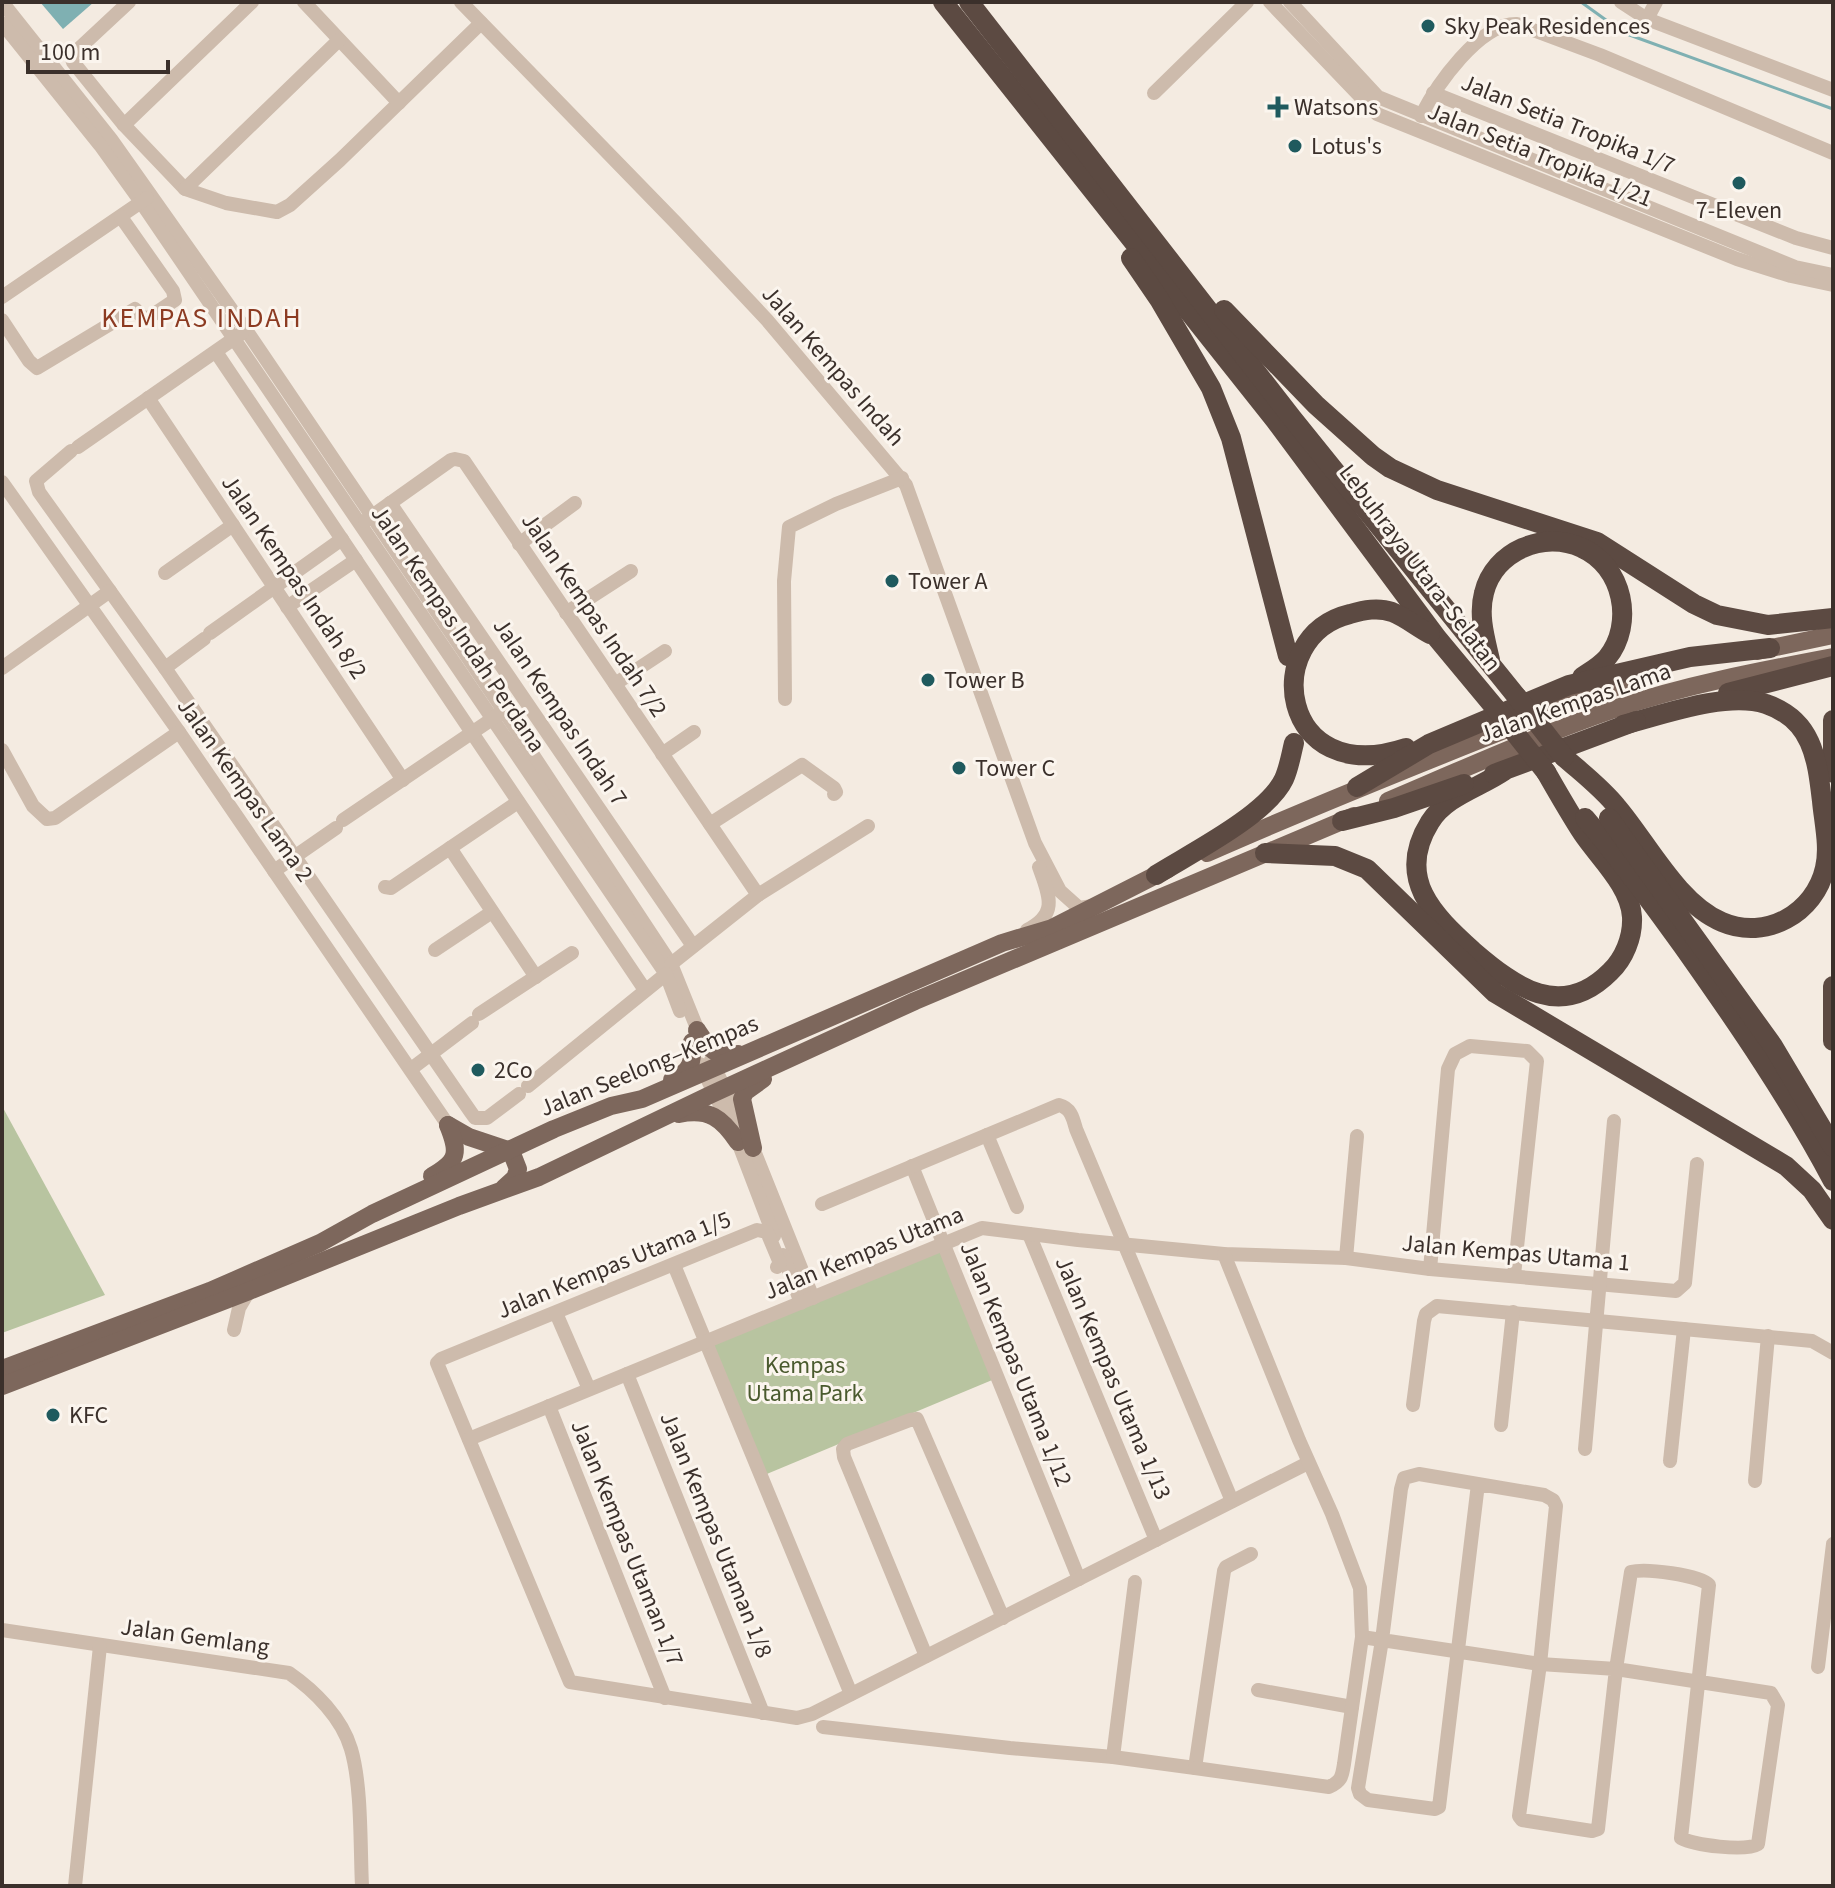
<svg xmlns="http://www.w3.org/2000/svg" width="1835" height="1888" viewBox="0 0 1835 1888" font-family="'Source Sans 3',sans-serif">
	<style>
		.green { fill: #b8c4a0 }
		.water { fill: #7fb0b2 }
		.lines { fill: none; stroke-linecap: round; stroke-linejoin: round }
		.stream { stroke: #7fb0b2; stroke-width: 3 }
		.minor { stroke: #cdbbac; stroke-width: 14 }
		.major { stroke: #7d675c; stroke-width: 18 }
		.highway { stroke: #5c4a42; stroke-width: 20 }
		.highway-bridge { stroke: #5c4a42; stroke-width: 20 }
		.poi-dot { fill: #1f5a5e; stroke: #fbf5ee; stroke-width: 3 }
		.labels { text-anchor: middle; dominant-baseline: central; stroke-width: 6; stroke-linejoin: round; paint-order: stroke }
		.poi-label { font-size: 24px; fill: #3b302b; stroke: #fbf5ee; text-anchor: start }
		.street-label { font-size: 24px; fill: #3b302b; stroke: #fbf5ee }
		.park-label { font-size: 24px; fill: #4a5a2e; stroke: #fbf5ee }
		.quarter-label { font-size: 28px; letter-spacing: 2px; fill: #8c3b22; stroke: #fbf5ee }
	</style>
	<rect width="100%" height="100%" fill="#f4ebe1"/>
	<g class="green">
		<path d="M2,1106L105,1295L2,1333Z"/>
		<path d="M944,1244L997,1378L762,1476L706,1341Z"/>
	</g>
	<path class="water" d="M40,2H94L63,29Z"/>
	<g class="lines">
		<path class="stream" d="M1581,2L1624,33L1833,109"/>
		<g class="minor">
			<path d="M2,2L111,139L246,330L504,711L671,964L701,1038"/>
			<path d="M129,2L71,56L73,62L124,125L185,189L226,203L277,212L290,205L340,160L481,23"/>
			<path d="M304,2L399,103"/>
			<path d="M461,2L676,223L767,320L906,485L1035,843L1060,891L1079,908L1093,906"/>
			<path d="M1270,2L1377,114L1737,259L1791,276L1833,285"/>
			<path d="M1290,2L1378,97L1795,267L1833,275"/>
			<path d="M1621,2L1647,19L1833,90"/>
			<path d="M1647,19L1656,2"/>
			<path d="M2,23L100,145L141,202L666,974L680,1011"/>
			<path d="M1154,93L1247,2"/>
			<path d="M1433,93L1796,238L1833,248"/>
			<path d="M1421,116C1436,86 1479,23 1517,24L1600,55L1833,153"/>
			<path d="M124,125L252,2"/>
			<path d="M185,189L339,40"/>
			<path d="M2,297L147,198"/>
			<path d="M2,320L29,361L37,368L135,309L145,320L175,300L173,291L121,217"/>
			<path d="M216,352L645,990"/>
			<path d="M148,398L403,780"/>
			<path d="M78,447L242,333"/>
			<path d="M71,451L36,481L39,492L165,668L470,1111L475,1118H487L519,1094"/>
			<path d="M2,482L179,732L448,1125"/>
			<path d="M390,503L693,946"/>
			<path d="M365,521L451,460L455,459L464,461L758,895"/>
			<path d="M519,544L575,503"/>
			<path d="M165,573L233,525"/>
			<path d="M287,607L356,560"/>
			<path d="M566,613L631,571"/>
			<path d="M210,633L342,539"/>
			<path d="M2,668L110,591"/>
			<path d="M165,668L204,639"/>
			<path d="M615,684L665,651"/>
			<path d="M785,699L784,581L789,527L836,504L902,478"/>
			<path d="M2,750L33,806L47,819L55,818L179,732"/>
			<path d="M662,754L694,732"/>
			<path d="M343,820L501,713"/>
			<path d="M710,824L802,765L834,788L836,792L834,794"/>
			<path d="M450,848L536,977"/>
			<path d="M274,871L336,828"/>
			<path d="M385,887L391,888L518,802"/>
			<path d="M1027,930C1059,914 1049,895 1039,867"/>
			<path d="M435,950L492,912"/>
			<path d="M671,964L758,895L868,826"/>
			<path d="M479,1014L572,953"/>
			<path d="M711,1060L753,1148L813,1298"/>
			<path d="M700,1064L738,1142L774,1236"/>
			<path d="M411,1069L472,1023"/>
			<path d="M528,1086L666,974"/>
			<path d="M987,1135L1017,1207"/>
			<path d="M912,1166L1079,1579"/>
			<path d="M822,1204L1059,1105C1071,1108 1073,1118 1076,1129L1232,1501"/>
			<path d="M1029,1234L1156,1540"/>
			<path d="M783,1255L801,1303"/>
			<path d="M1346,1258L1357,1136"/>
			<path d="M674,1265L851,1694"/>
			<path d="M777,1267L780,1263L767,1232L757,1230L441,1359L437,1363L570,1682L797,1718L812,1714L1308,1463"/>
			<path d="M1430,1269L1448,1069L1455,1054L1470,1046L1527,1051L1537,1061L1514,1275"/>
			<path d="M556,1313L589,1389"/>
			<path d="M234,1330L239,1308L249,1291"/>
			<path d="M627,1374L763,1713"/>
			<path d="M1413,1405L1424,1321L1426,1314L1437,1306L1812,1341L1833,1353"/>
			<path d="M549,1406L665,1698"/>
			<path d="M1501,1425L1513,1312"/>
			<path d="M469,1439L982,1228L1078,1240L1224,1254L1346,1258L1430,1269L1676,1291L1685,1283L1697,1164"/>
			<path d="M1585,1449L1614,1121"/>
			<path d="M1670,1461L1684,1329"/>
			<path d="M1755,1481L1768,1336"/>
			<path d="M2,1630L289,1673C315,1691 342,1718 351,1749C362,1786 360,1846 362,1886"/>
			<path d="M1362,1637L1540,1664L1616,1669L1771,1693L1778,1705L1758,1844C1745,1852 1694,1845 1681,1838L1709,1585C1700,1575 1645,1568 1631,1572L1616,1669L1598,1829L1592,1831L1522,1820L1519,1816L1540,1664L1556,1506L1553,1500L1544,1495L1419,1474L1404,1478L1401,1489L1382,1640L1358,1788L1360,1794L1368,1800L1435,1809L1439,1807L1478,1484"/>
			<path d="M926,1656L844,1457L843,1449L847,1444L910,1420L917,1419L1003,1618"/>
			<path d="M1818,1667L1833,1544"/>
			<path d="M1258,1690L1352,1707"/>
			<path d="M823,1727L1010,1748L1113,1757L1195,1768L1224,1571L1226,1567L1251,1554"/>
			<path d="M1113,1757L1135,1582"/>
			<path d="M1195,1768L1329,1787C1342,1781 1342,1776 1344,1764L1362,1637L1360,1588L1332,1514L1299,1440L1224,1254"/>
			<path d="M75,1886L100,1646"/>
		</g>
		<g class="major">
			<path d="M1757,651L1833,635"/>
			<path d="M1388,801C1463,769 1537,736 1614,709C1685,685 1759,671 1833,657"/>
			<path d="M1207,853C1298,813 1389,776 1482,739C1541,716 1598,690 1658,674"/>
			<path d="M697,1030C708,1047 716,1060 738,1054"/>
			<path d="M672,1080C692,1071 693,1062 692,1042"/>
			<path d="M679,1114C709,1108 722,1118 738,1142"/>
			<path d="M448,1125L469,1137L511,1151L518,1169L515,1178L504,1188"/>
			<path d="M753,1148L742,1099L745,1092L763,1079"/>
			<path d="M432,1176C459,1161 459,1152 448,1125"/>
			<path d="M2,1369L210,1291L320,1243L372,1214L554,1129L611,1106L642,1099L1002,943L1052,928L1168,869"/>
			<path d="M2,1386L249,1291L459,1206L539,1177L712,1094L915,1001L1354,816"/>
		</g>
		<g class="highway">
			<path d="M943,2L1275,420L1437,638L1496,709"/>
			<path d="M969,2L1292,418L1517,697"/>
			<path d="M1131,258L1159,299L1211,388L1231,438L1288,656"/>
			<path d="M1224,310L1316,405L1373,456L1390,468L1437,490L1597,542L1694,604L1717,615L1768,625L1833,618"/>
			<path d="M1490,660C1485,638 1478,615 1484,593C1494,551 1544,530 1582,548C1623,566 1635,624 1607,658C1600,666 1591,671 1582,677"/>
			<path d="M1728,693L1833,666"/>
			<path d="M1833,720V773"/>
			<path d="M1406,748C1279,790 1259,636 1350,614C1364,610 1378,607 1392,612C1405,617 1417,627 1430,634"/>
			<path d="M1564,757C1582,773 1602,788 1617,807C1647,842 1678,904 1722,922C1766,941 1815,913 1825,868C1830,847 1824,823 1822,801C1817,759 1813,720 1766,704C1726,691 1662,715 1623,725"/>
			<path d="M1504,771C1479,788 1446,796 1430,822C1395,878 1433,915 1473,951C1515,987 1561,1021 1610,972C1624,959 1633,937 1632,917C1630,886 1600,859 1583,834C1570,814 1558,793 1546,772"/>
			<path d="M1494,774L1636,721"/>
			<path d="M1357,787L1429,744L1569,685L1690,657L1770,648"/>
			<path d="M1585,818C1621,860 1653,905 1685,949C1738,1024 1790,1100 1833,1181"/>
			<path d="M1609,818L1773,1046L1833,1147"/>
			<path d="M1342,821L1394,808L1464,784"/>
			<path d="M1265,853L1335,856L1367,869L1495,993L1786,1166L1812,1190L1833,1220"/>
			<path d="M1156,875C1191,853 1267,815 1284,779C1289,768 1291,755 1294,743"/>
			<path d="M1833,986V1041"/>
		</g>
		<g class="highway-bridge">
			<path d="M1517,697L1564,757"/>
			<path d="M1496,709L1546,772"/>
		</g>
	</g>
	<g class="poi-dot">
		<circle cx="1428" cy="26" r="8"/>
		<path d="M1274 95h8v8h8v8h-8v8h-8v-8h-8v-8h8z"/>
		<circle cx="1295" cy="146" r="8"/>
		<circle cx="1739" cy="183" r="8"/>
		<circle cx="892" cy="581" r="8"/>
		<circle cx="928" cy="680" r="8"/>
		<circle cx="959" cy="768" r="8"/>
		<circle cx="478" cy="1070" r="8"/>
		<circle cx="53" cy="1415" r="8"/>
	</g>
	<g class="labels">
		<g class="poi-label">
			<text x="1444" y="26">Sky Peak Residences</text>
			<text x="1294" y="107">Watsons</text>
			<text x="1311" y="146">Lotus's</text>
			<text x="1739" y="210" text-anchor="middle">7-Eleven</text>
			<text x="908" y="581">Tower A</text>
			<text x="944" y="680">Tower B</text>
			<text x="975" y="768">Tower C</text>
			<text x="494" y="1070">2Co</text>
			<text x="69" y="1415">KFC</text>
		</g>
		<g class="street-label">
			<text transform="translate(1568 124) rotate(22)">Jalan Setia Tropika 1/7</text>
			<text transform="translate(1540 155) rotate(22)">Jalan Setia Tropika 1/21</text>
			<text transform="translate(833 366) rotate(49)">Jalan Kempas Indah</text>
			<text transform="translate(1420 568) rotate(53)">Lebuhraya Utara–Selatan</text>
			<text transform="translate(294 577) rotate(56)">Jalan Kempas Indah 8/2</text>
			<text transform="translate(594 615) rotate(56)">Jalan Kempas Indah 7/2</text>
			<text transform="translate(458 629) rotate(56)">Jalan Kempas Indah Perdana</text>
			<text transform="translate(1575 703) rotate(-19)">Jalan Kempas Lama</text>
			<text transform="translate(560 712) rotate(56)">Jalan Kempas Indah 7</text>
			<text transform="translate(245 790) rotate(55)">Jalan Kempas Lama 2</text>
			<text transform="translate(649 1066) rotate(-22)">Jalan Seelong–Kempas</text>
			<text transform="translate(864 1253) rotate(-22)">Jalan Kempas Utama</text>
			<text transform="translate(1516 1253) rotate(5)">Jalan Kempas Utama 1</text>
			<text transform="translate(614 1265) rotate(-22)">Jalan Kempas Utama 1/5</text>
			<text transform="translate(1016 1364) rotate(68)">Jalan Kempas Utama 1/12</text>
			<text transform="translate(1113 1378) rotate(67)">Jalan Kempas Utama 1/13</text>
			<text transform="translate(716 1535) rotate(68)">Jalan Kempas Utaman 1/8</text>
			<text transform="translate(627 1543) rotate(68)">Jalan Kempas Utaman 1/7</text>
			<text transform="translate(195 1637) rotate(8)">Jalan Gemlang</text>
		</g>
		<g class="park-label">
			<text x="805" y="1365">Kempas<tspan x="805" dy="28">Utama Park</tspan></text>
		</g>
		<g class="quarter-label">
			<text x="202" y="318">KEMPAS INDAH</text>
		</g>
	</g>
	<rect width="1835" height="1888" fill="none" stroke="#3b302b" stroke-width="8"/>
	<path d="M28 60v12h140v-12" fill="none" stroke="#3b302b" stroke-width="4"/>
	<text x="40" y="60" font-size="24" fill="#3b302b" stroke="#fbf5ee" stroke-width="6" paint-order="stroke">100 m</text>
</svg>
